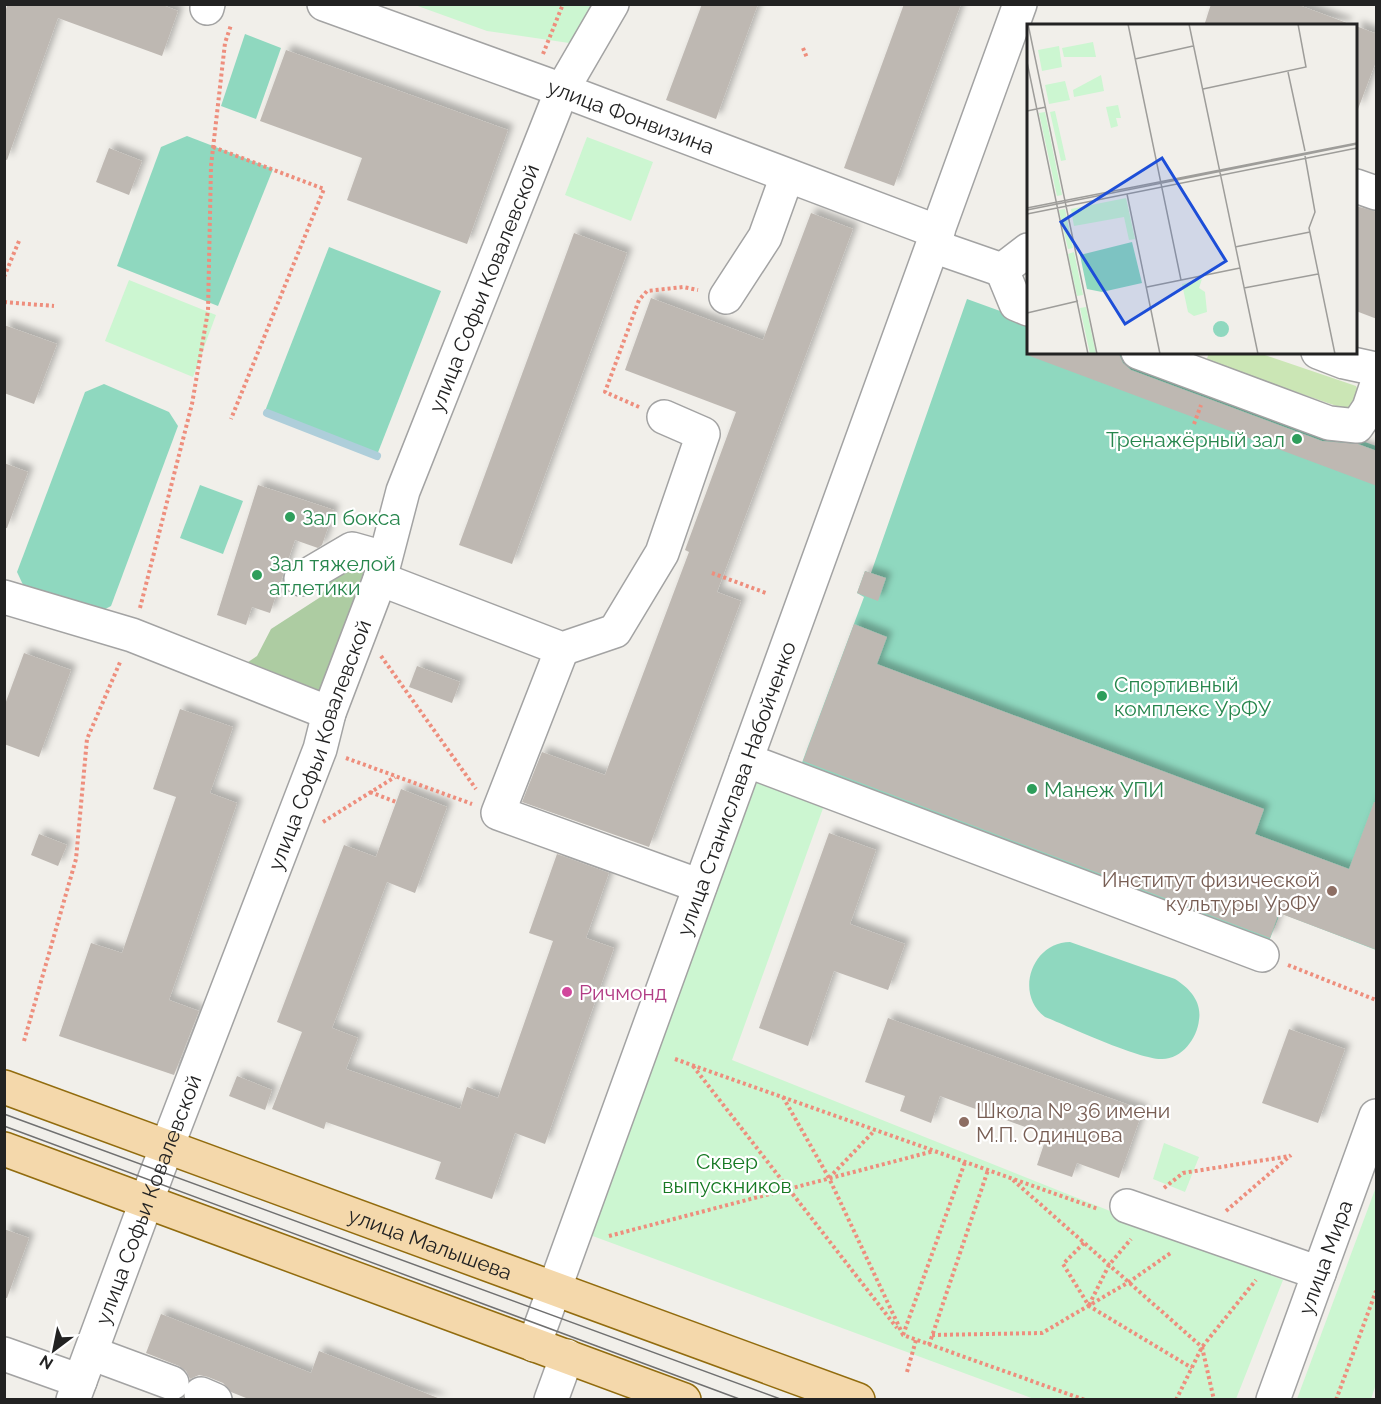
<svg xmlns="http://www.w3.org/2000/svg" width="1381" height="1404" viewBox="0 0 1381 1404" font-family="Raleway,sans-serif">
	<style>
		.grass { fill: #cbe6b5 }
		.forest { fill: #adcca2 }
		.park { fill: #ccf6d1 }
		.pitch { fill: #8fd8bf }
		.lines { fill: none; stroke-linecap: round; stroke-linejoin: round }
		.stream { stroke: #aeceda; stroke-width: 8 }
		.building { fill: #beb8b2; filter: url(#shadow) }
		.minor-casing { stroke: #a3a3a3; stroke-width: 36 }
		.major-casing { stroke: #926c0e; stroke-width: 36 }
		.path { stroke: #ee8e7d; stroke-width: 4; stroke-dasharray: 3 3; stroke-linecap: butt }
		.minor { stroke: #fff; stroke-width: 33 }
		.major { stroke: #f4d8ab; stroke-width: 33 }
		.tram { stroke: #707070; stroke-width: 1.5 }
		.leisure-dot { fill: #2e9e5b; stroke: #fff; stroke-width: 2 }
		.education-dot { fill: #8d6e63; stroke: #fff; stroke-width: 2 }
		.hotel-dot { fill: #d1479c; stroke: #fff; stroke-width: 2 }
		.labels { text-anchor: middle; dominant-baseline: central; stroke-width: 4.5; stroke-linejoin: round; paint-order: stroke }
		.street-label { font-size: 21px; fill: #222; stroke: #fff }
		.leisure-label { font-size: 21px; fill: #27864d; stroke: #fff; text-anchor: start }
		.education-label { font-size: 21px; fill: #785e54; stroke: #fff; text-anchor: end }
		.hotel-label { font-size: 21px; fill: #b23c85; stroke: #fff; text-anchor: start }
		.park-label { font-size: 21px; fill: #167923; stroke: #fff }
		.inset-road { fill: none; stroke: #9e9d9a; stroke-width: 1.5 }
		.view { fill: #1d4ed8; fill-opacity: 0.15; stroke: #1d4ed8; stroke-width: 3 }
		.inset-edge { fill: none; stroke: #222; stroke-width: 3 }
	</style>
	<defs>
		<filter id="shadow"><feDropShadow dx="5.5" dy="-5.5" stdDeviation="3" flood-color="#0004"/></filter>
	</defs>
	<rect width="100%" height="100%" fill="#f1efea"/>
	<path class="grass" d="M1209,353H1259L1356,386L1363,399L1348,410L1206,361Z"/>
	<path class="forest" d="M376,565L326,705L236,670L257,656L271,629L319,598L339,569Z"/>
	<g class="park">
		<path d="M415,5H594L576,44L487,31Z"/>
		<path d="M587,137L653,162L631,221L565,195Z"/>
		<path d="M129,280L216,315L193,377L105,341Z"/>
		<path d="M758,779L826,800L732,1060L1283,1280L1236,1399H1034L590,1235Z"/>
		<path d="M1164,1143L1199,1157L1185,1192L1153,1179Z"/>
		<path d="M1376,1187V1384L1371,1399H1297Z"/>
	</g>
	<g class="pitch">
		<path d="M245,34L281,48L256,119L221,106Z"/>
		<path d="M187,136L273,169L218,306L117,266L161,147Z"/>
		<path d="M329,247L441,291L377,455L265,411Z"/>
		<path d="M967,299L1028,321V352L1116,353L1376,446V950L1280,913L1268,944L800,768L864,597L857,593L865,571L871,573Z"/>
		<path d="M104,384L169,412L178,426L111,606L92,616L25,589L17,572L85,392Z"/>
		<path d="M200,485L243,501L223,554L180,538Z"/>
		<path d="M1070,942L1175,979C1189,988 1202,1001 1199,1020C1197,1039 1181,1060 1161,1059C1138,1059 1070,1027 1045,1017C1014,994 1032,942 1070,942Z"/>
	</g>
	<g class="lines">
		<path class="stream" d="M267,413L377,456"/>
	</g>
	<g class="building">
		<path d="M8,4H160L178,11L162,56L58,18L7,160L4,159V14Z"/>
		<path d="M702,4H758L716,119L666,100Z"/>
		<path d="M904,4H961L894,186L844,168Z"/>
		<path d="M1211,4H1296L1347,23L1346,26H1204Z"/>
		<path d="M1356,26L1377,34V59L1358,109H1356Z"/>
		<path d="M286,50L508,130L467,244L347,200L362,158L260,121Z"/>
		<path d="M109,148L142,161L129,195L96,182Z"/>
		<path d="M1356,206L1377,212V319L1356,311Z"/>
		<path d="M811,213L853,229L717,592L741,601L649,847L522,802L542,752L605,775L689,552L685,550L736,412L625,370L651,298L763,340Z"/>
		<path d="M574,233L627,253L512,564L459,545Z"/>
		<path d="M4,325L57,344L34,404L4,393Z"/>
		<path d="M1027,352H1118L1123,363L1131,370L1322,441L1358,444L1377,451V486L1027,355Z"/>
		<path d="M4,463L28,472L7,528H4Z"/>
		<path d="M258,485L334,510L322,545L318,548L295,540L270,613L252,607L246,625L217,615Z"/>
		<path d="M865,571L886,578L878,601L857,593Z"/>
		<path d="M854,624L887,637L877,664L1264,809L1255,834L1349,869L1374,802H1377V950L1279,913L1270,938L803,761Z"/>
		<path d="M24,653L71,670L39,757L4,744V707Z"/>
		<path d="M417,666L460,682L452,703L409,687Z"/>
		<path d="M180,709L233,727L210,793L237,803L169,1000L199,1011L174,1075L59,1036L91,943L122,953L176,797L153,789Z"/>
		<path d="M401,789L447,807L415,893L387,882L332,1028L358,1038L346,1069L460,1109L467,1087L498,1098L553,941L529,933L557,854L609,873L586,938L614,948L545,1144L515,1133L492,1199L435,1179L441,1162L326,1122L324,1129L272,1109L302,1032L277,1022L344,845L376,857Z"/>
		<path d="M829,833L876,850L850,924L905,944L888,990L834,971L808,1046L759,1028Z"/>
		<path d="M39,834L67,845L58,866L31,855Z"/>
		<path d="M888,1018L1143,1110L1119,1178L1077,1163L1072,1177L1037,1165L1047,1135L940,1096L931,1123L900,1111L905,1096L865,1082Z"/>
		<path d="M1289,1029L1345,1049L1318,1123L1262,1103Z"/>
		<path d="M237,1076L272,1090L265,1110L229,1096Z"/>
		<path d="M4,1229L29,1238L7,1298H4Z"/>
		<path d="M161,1314L311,1373L319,1351L443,1400H251L231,1392L223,1383L208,1377L199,1375L190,1379L186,1371L179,1366L146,1353Z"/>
	</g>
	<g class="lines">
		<defs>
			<g id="minor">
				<path id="s1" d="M324,4L562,90L938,232"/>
				<path d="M207,8L208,4"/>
				<path d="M1356,186L1376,193"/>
				<path d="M933,246L1002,270L1028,250"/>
				<path d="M1002,270L1016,304L1028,309"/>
				<path d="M726,297L765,237L787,176"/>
				<path d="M1138,352L1329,423L1357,426L1369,408L1376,387"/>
				<path d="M1318,352L1344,362L1376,369"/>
				<path d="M301,579L352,549L384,558"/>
				<path d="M380,579L562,649L615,631L662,553L703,434L664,417"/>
				<path d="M4,597L132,635L329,713"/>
				<path d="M562,649L498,813L700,886"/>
				<path d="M746,760L1262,955"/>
				<path d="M1127,1206L1319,1273"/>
				<path id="s2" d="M534,1345L1020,4"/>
				<path d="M91,1353L172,1383"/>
				<path d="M4,1354L80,1381"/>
				<path d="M201,1394L215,1400"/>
				<path id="s3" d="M73,1400L158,1170L320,749L329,713L380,579L403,491L562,90L612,4"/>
				<path d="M551,1400L567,1356"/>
				<path id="s4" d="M1273,1400L1376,1116"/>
			</g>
			<g id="major">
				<path id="s5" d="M4,1087L858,1400"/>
				<path d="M4,1149L684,1400"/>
			</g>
		</defs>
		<use href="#minor" class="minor-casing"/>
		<use href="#major" class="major-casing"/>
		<g class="path">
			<path d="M803,48L807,58"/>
			<path d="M543,54L563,4"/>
			<path d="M213,147L324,189L231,419"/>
			<path d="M4,277L19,241"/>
			<path d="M4,302L54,306"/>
			<path d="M639,407L605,392L639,300L647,291L683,287L698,290"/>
			<path d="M1194,424L1201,405"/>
			<path d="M712,573L766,593"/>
			<path d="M140,608L192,404L208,311L211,166L225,43L231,25"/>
			<path d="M381,656L476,789"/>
			<path d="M346,758L472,804"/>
			<path d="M370,792L396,802"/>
			<path d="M323,822L395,777"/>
			<path d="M1288,965L1376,1000"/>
			<path d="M24,1041L76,859L87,739L121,660"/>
			<path d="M675,1059L1098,1209"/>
			<path d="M693,1066L897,1328"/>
			<path d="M783,1097L829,1178L903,1335L1085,1400"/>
			<path d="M829,1178L875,1130"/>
			<path d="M1013,1180L1202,1347L1214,1400"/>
			<path d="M1164,1188L1183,1173L1290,1156"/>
			<path d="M1226,1211L1291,1155"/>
			<path d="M609,1236L934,1151"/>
			<path d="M1084,1243L1063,1264L1089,1306L1192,1368"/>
			<path d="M1089,1305L1109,1265L1131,1239"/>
			<path d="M903,1335L965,1162"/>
			<path d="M932,1335L1042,1333L1129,1282L1172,1252"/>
			<path d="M929,1345L988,1170"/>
			<path d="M907,1372L916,1340"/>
			<path d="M1176,1400L1202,1347L1256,1280"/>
			<path d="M1336,1400L1376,1291"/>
		</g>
		<use href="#minor" class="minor"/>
		<use href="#major" class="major"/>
		<g class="tram">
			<path d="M4,1114L783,1400"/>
			<path d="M4,1126L742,1400"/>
		</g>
	</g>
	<g class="leisure-dot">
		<circle cx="1297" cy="439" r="6"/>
		<circle cx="290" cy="517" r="6"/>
		<circle cx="257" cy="575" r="6"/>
		<circle cx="1102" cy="696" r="6"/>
		<circle cx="1032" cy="789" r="6"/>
	</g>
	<g class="education-dot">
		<circle cx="1332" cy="891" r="6"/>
		<circle cx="964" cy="1122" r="6"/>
	</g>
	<circle class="hotel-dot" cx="567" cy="992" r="6"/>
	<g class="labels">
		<g class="street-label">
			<text stroke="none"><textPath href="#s1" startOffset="327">улица Фонвизина</textPath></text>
			<text stroke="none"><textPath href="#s3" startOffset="1186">улица Софьи Ковалевской</textPath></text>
			<text stroke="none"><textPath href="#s3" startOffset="700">улица Софьи Ковалевской</textPath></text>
			<text stroke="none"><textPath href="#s2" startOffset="592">улица Станислава Набойченко</textPath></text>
			<text stroke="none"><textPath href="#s3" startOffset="214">улица Софьи Ковалевской</textPath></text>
			<text stroke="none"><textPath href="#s5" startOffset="454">улица Малышева</textPath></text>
			<text stroke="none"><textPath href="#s4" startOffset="152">улица Мира</textPath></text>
		</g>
		<g class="leisure-label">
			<text x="1285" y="439" text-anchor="end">Тренажёрный зал</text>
			<text x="302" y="517">Зал бокса</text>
			<text x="269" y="563">Зал тяжелой<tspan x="269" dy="24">атлетики</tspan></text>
			<text x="1114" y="684">Спортивный<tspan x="1114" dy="24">комплекс УрФУ</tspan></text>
			<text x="1044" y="789">Манеж УПИ</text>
		</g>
		<g class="education-label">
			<text x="1320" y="879">Институт физической<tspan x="1320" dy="24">культуры УрФУ</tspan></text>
			<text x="976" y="1110" text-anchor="start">Школа № 36 имени<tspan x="976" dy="24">М.П. Одинцова</tspan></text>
		</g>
		<g class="hotel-label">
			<text x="579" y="992">Ричмонд</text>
		</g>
		<g class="park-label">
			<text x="727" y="1161">Сквер<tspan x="727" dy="24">выпускников</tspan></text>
		</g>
	</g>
	<g transform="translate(1027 24)">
		<rect width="330" height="330" fill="#f1efea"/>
		<path d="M66,18L69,33H37L35,24ZM32,22L35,43L15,47L11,26ZM74,51L77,67L47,73L46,66ZM38,57L43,76L22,80L18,61ZM91,81L94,94H89L91,102L84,104L79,83ZM28,87L39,136L34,137L23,88ZM18,88L35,171L30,172L12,89ZM99,174L108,215L102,216L97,193L47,202L44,185ZM38,185L46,224L41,225L32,186ZM47,228L56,271L50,272L41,230ZM175,255L172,264L178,268L180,288L167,292L161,288L155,260ZM59,283L69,330H63L53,284Z" fill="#ccf6d1"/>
		<path d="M105,218L115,259L75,268L60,265L53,231ZM186 305a8 8 0 1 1 16 0a8 8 0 1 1-16 0Z" fill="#8fd8bf"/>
		<path class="inset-road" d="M1,0L70,330M101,0L154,256M162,0L231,330M108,35L166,22M0,38L61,330M261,48L278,127M176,65L279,43L271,0M0,87L19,83M278,132L288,188L282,204L308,330M100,170L133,330M0,184L330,119M0,186L330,120M0,190L330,124M208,223L283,208M120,263L213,244M217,264L291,250M0,289L51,277"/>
		<path class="view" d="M135,134L199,237L98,300L34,198Z"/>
		<rect width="330" height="330" class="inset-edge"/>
	</g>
	<rect width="1381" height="1404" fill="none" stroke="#222222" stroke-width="12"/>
	<g transform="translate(54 1350) rotate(212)" stroke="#ffffff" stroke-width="4.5" paint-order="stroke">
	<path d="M0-4.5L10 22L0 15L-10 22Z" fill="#222222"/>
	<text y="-9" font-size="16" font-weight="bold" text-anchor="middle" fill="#222222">N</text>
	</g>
</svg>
